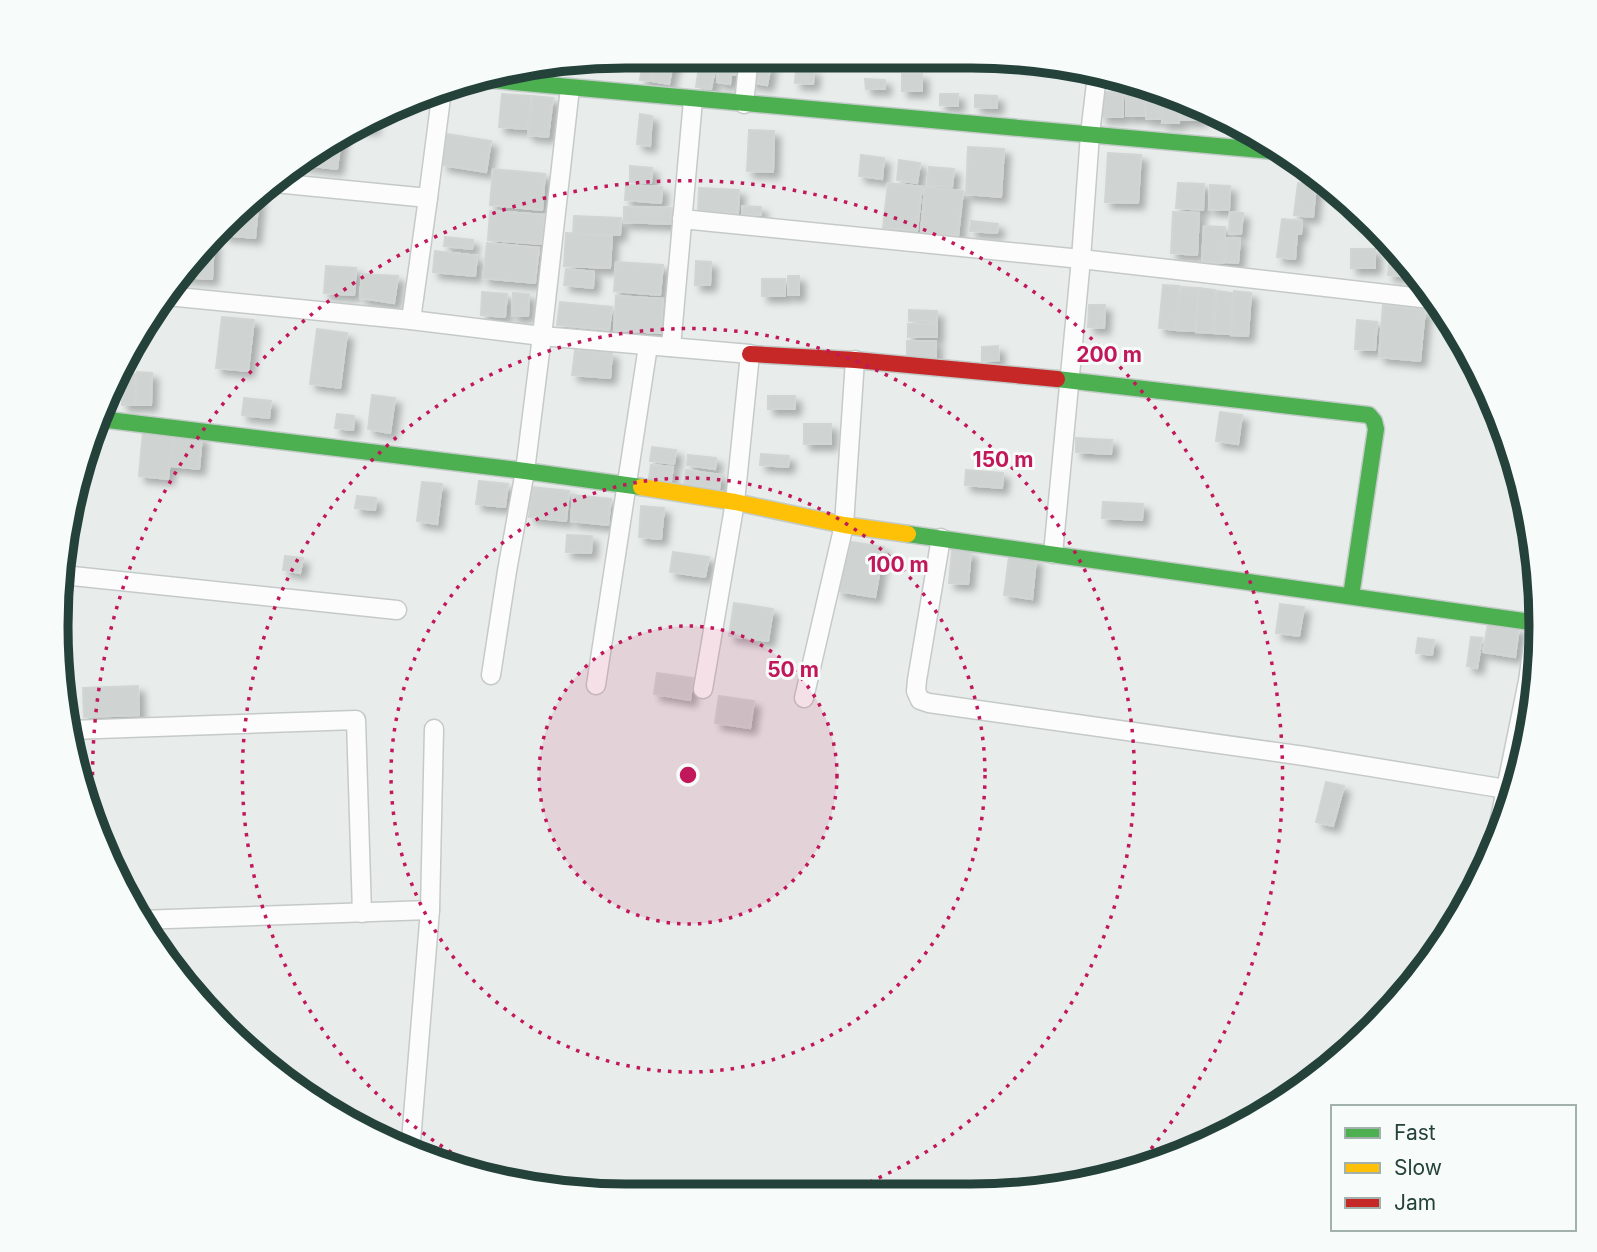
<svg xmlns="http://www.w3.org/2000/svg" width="1597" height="1252" viewBox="0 0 1597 1252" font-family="Inter,sans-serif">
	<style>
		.building { fill: #cfd4d2; stroke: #d1d6d4; stroke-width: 2; filter: url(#shadow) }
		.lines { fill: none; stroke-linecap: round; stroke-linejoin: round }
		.street-casing { stroke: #c5cac8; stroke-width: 21 }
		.fast-casing { stroke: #c3cbc8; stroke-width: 19 }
		.slow-casing { stroke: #c3cbc8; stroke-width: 19 }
		.jam-casing { stroke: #c3cbc8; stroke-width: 19 }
		.street { stroke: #fcfcfc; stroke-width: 18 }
		.fast { stroke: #4caf50; stroke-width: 16 }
		.slow { stroke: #ffc107; stroke-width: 16 }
		.jam { stroke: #c62828; stroke-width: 16 }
		.ring { fill: none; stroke: #c2185b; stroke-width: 3.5; stroke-dasharray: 3.5 7 }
		.rim { fill: none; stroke: #24423a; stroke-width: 9 }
		.centre { fill: #c2185b; stroke: #f7fbf9; stroke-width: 3.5 }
		.ring-label { font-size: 21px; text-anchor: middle; font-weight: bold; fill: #c2185b; stroke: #f7fbf9; stroke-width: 6; stroke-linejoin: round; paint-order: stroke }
	</style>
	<defs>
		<filter id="shadow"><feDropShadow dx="6" dy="6" stdDeviation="3.5" flood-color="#0004"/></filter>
	</defs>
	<rect width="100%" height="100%" fill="#e8edeb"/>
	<g class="building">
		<path d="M644,56H655L651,81L640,80Z"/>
		<path d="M656,56H675L674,66L655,63Z"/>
		<path d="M1014,58L1035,63V66L1014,64Z"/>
		<path d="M720,60L738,63L737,75L731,74L730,84L717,82Z"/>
		<path d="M751,62L771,65L767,85L748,82Z"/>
		<path d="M655,65L672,68L669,84L652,81Z"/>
		<path d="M699,67L715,69L711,89L696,87Z"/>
		<path d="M796,69L814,70L813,84L795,83Z"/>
		<rect x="902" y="74" width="20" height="17"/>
		<path d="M865,79L885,80V89H866Z"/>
		<rect x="1101" y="92" width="22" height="25"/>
		<rect x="1126" y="92" width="19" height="24"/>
		<path d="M502,94L531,96L527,129L499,127Z"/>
		<path d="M940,94H958V106L940,105Z"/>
		<path d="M975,95L997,96V108L975,107Z"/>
		<path d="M1163,95L1175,96L1179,98V123H1162Z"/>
		<path d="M533,96L553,98L548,137L528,135Z"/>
		<rect x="1146" y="99" width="14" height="20"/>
		<path d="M1181,99L1201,108V120H1181Z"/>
		<path d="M640,114L652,116L650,146L637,144Z"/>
		<path d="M374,119L373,129L354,127Z"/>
		<path d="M749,130L774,131L773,172L747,171Z"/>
		<path d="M342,132L337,169L302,165L303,162Z"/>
		<path d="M447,134L491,141L486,172L442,165Z"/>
		<path d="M968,147L1004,149L1001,197L966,194Z"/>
		<path d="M1108,153L1141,155L1138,203L1105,202Z"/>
		<path d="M861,155L884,158L882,179L859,176Z"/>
		<path d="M899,160L920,163L917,183L897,180Z"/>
		<path d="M630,166L652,168L651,183L630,182Z"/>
		<path d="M929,167L954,169L952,187L927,185Z"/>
		<path d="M493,169L545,174L542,210L490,205Z"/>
		<path d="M888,183L922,187L917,231L883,228Z"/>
		<path d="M1178,183L1204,184L1203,210L1176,208Z"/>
		<path d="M1298,183L1316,185L1313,217L1294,215Z"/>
		<path d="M626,185L662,187L661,203L625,200Z"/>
		<path d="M1210,185L1230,186L1229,210L1209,209Z"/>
		<path d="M925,187L963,191L958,236L921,232Z"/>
		<path d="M699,188L739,190L738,213L698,212Z"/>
		<path d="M257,197H259L255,238L223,235L224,222Z"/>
		<path d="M742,206L761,207V215H742Z"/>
		<path d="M624,207L672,208L671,224L624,222Z"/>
		<path d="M1357,209L1367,223H1357Z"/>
		<path d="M490,211L545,215L542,244L488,240Z"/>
		<path d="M1173,212L1199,213L1197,255L1171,253Z"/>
		<path d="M1230,212L1243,213L1241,234L1229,233Z"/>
		<path d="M574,216L621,218L620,235L573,233Z"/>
		<path d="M1282,219L1302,221L1301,234H1297L1295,259L1277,257Z"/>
		<path d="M971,221L998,224L997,233L970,231Z"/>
		<path d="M1204,226L1225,227L1224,263L1202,262Z"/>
		<path d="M566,233L612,236L610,268L564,266Z"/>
		<path d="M445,237L473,240L472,249L444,246Z"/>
		<path d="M1227,238L1240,239L1238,263L1226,262Z"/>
		<path d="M209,241H214L212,279L181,277Z"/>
		<path d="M487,243L539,248L535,283L483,278Z"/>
		<rect x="1351" y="249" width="24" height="19"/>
		<path d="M1390,250L1410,275V277L1388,275Z"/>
		<path d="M435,251L477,256L475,276L433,272Z"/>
		<path d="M696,261L711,262L710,285H695Z"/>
		<path d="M616,262L663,265L660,295L614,291Z"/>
		<path d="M326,266L356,268L354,295L324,293Z"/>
		<path d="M566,269L594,272L593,288L564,285Z"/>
		<path d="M362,274L398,276L394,303L360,298Z"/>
		<rect x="788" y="276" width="11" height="19"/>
		<rect x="762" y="279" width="23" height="17"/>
		<path d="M1163,285L1179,286L1175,330L1159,328Z"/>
		<path d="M1181,287L1198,288L1195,331L1177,330Z"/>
		<path d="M1199,288L1215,290L1212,333L1196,332Z"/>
		<path d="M1217,291L1233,293L1230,334L1214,333Z"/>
		<path d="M1234,291L1251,293L1248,336L1231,335Z"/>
		<path d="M482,292L507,294L505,317L481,315Z"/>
		<path d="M513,293L529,294L528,316H512Z"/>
		<path d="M616,296L663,299L661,333L614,330Z"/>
		<path d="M560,302L612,307L609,330L557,325Z"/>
		<path d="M1089,305H1105L1104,328L1088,327Z"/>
		<path d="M1383,305L1425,310L1420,361L1379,357Z"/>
		<path d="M909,310L937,311V322L909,321Z"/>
		<path d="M222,317L254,320L248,371L216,368Z"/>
		<path d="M1357,320L1377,322L1375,350L1355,349Z"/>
		<rect x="908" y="324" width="29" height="13"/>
		<path d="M317,329L347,333L340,388L310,384Z"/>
		<path d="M907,341H936V360L907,359Z"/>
		<path d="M998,346L999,360L982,361V347Z"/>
		<path d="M575,350L612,353L610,378L572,375Z"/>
		<path d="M137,372L152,373L151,405H136Z"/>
		<path d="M122,373L135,374V405H122Z"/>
		<path d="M372,395L395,398L390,433L368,429Z"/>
		<rect x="768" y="396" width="27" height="13"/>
		<path d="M244,398L271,401L269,418L242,415Z"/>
		<path d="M1220,412L1242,415L1238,444L1216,441Z"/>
		<path d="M337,414L354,416L353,430L335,428Z"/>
		<rect x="804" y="424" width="27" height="20"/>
		<path d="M143,431L173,434L168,479L139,476Z"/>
		<path d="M175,434L202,437L199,469L172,466Z"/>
		<path d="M1076,438L1112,440L1111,454L1076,452Z"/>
		<path d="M652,447L676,450L674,464L650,461Z"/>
		<path d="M761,454L789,456L788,467L760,465Z"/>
		<path d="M688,455L716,458L715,469L687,465Z"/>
		<path d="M651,465L673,467L671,481L649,478Z"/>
		<path d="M686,470L721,475L719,489L684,484Z"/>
		<path d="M966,470L1003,473L1002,488L965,485Z"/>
		<path d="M479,481L508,484L505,507L476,504Z"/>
		<path d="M422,482L442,484L437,524L417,521Z"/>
		<path d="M532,487L569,491L566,521L529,517Z"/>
		<path d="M573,495L611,499L608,525L571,521Z"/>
		<path d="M357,496L376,498L375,510L355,508Z"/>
		<path d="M1103,502L1143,504L1142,520L1102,518Z"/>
		<path d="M641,506L664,508L661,539L639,537Z"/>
		<path d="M567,535L592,536L591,553L566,552Z"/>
		<path d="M846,541L884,547L875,597L837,591Z"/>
		<path d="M952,550L971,552L968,584L949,583Z"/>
		<path d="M673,552L709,557L705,577L670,572Z"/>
		<path d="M285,556L303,558L300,573L283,570Z"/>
		<path d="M1009,557L1036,559L1032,599L1004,595Z"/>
		<path d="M734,603L773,609L768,641L729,636Z"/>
		<path d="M1280,604L1304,607L1299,636L1276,633Z"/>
		<path d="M1488,624L1519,628L1515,657L1483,652Z"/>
		<path d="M1471,637L1482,638L1477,668L1467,666Z"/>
		<path d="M1418,638L1434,640L1432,655L1416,653Z"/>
		<path d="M657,673L693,678L690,700L654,694Z"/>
		<path d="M138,686L139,715L84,717L83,688Z"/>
		<path d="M719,696L754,701L750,728L715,723Z"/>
		<path d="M1326,782L1344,786L1333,826L1316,822Z"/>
	</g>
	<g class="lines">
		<defs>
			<g id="street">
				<path d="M744,104L749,56"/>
				<path d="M275,183L428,198L442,90"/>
				<path d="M682,219L1081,259L1430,299"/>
				<path d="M167,296L411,320L542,336L570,88"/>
				<path d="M411,320L428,198"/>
				<path d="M671,347L693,100"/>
				<path d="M941,538L917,680L916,691L920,700L929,703L1304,756L1506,789"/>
				<path d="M1053,554L1081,259L1090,134L1097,75"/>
				<path d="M63,575L397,610"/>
				<path d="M491,675L507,571L525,471L542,336L750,354L735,502L703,689"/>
				<path d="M596,685L648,346"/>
				<path d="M804,698L844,525L855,360"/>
				<path d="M70,730L356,720L362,913"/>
				<path d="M1495,843L1528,681L1538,610"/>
				<path d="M139,920L430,910"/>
				<path d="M410,1153L430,910L434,729"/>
			</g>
			<g id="fast">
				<path d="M471,78L1283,152"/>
				<path d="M1057,379L1369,415L1374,421L1376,429L1351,596"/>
				<path d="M100,419L525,471L641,487"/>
				<path d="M908,534L1538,623"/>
			</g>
			<path id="slow" d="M641,487L735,502L844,525L908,534"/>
			<path id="jam" d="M750,354L855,360L1057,379"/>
		</defs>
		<use href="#street" class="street-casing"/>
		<use href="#fast" class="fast-casing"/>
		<use href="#slow" class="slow-casing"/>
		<use href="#jam" class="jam-casing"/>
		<use href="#street" class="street"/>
		<use href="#fast" class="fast"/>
		<use href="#slow" class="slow"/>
		<use href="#jam" class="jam"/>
	</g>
	<circle cx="688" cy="775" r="149" fill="#c2185b" fill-opacity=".12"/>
	<g class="ring">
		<circle cx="688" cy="775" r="149"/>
		<circle cx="688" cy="775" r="297"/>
		<path d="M507 1182A446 446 0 1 1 848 1191"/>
		<path d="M94 817A595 595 0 1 1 1134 1169"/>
	</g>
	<path d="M0 0H1597V1252H0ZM626 68H971A558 558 0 0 1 1529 626V626A558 558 0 0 1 971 1184H626A558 558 0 0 1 68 626V626A558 558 0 0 1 626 68Z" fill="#f7fbf9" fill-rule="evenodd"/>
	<path class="rim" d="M626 68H971A558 558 0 0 1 1529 626V626A558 558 0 0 1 971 1184H626A558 558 0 0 1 68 626V626A558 558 0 0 1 626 68Z"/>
	<circle cx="688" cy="775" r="10" class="centre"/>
	<g class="ring-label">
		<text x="1109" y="362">200 m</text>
		<text x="1003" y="467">150 m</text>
		<text x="898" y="572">100 m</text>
		<text x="793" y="677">50 m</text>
	</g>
	<rect x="1331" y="1105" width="245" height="126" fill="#f7fbf9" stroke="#a3b1ad" stroke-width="2"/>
	<rect x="1345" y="1128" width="35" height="10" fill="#4caf50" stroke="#a3b1ad" stroke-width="2"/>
	<text x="1394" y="1140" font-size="21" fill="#24423a">Fast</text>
	<rect x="1345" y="1163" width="35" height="10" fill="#ffc107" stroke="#a3b1ad" stroke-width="2"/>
	<text x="1394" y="1175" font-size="21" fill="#24423a">Slow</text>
	<rect x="1345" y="1198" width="35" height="10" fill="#c62828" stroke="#a3b1ad" stroke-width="2"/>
	<text x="1394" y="1210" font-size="21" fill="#24423a">Jam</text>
</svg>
